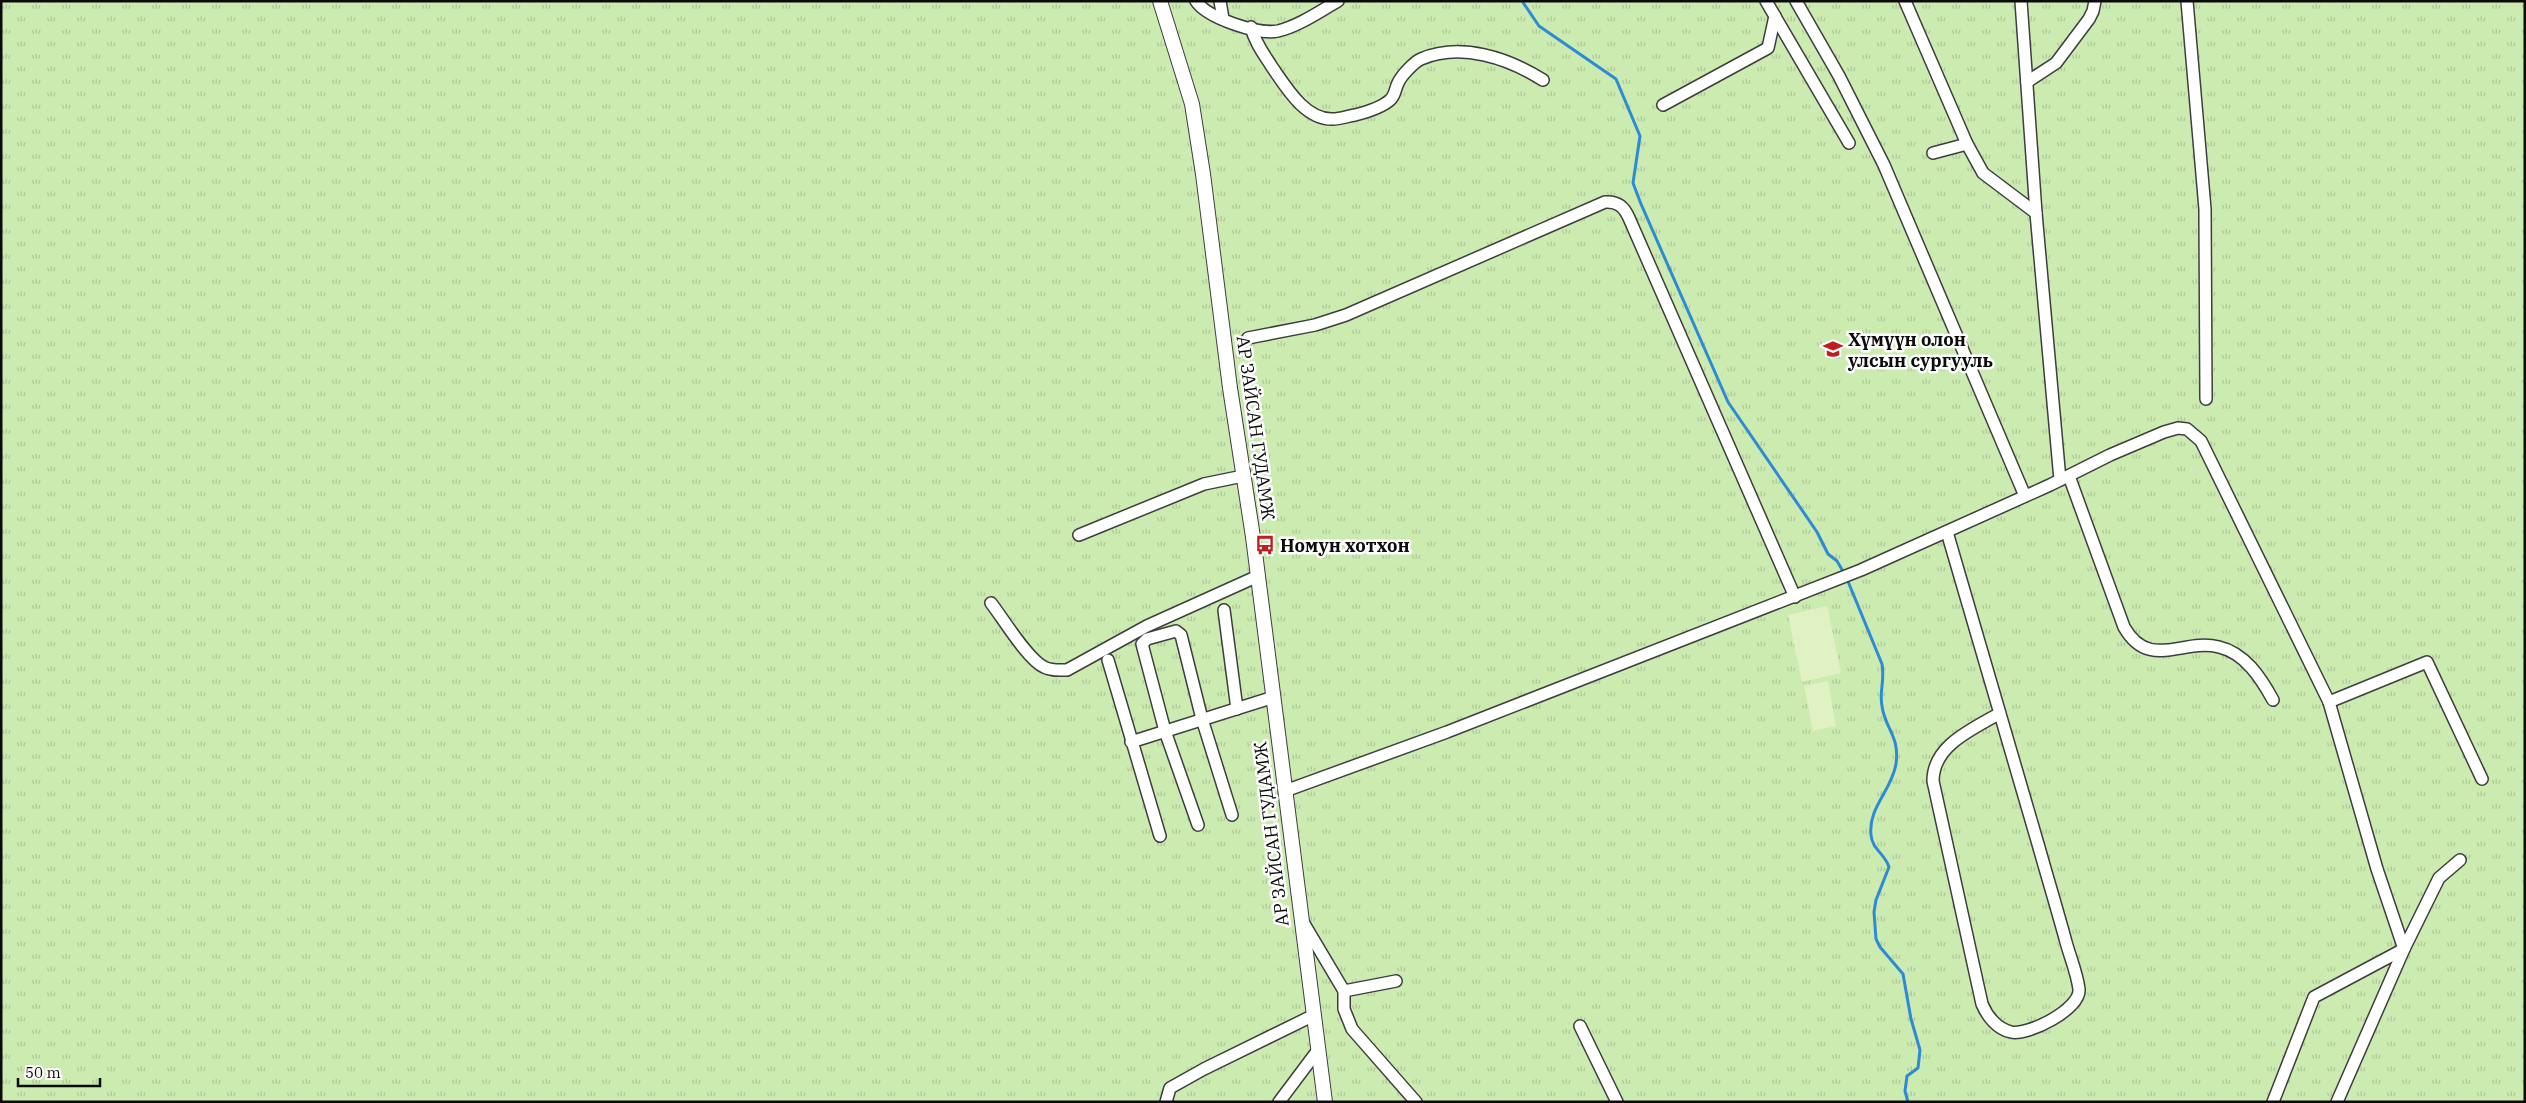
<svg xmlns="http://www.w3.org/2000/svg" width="2526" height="1103" viewBox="0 0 2526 1103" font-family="'IBM Plex Serif',serif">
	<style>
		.park { fill: url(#park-tufts) }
		.pitch { fill: #e0f2c3 }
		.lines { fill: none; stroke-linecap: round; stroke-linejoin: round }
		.stream { stroke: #2d8bd5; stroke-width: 3 }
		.minor-casing { stroke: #3e3e3e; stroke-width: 14 }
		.tertiary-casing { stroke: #3e3e3e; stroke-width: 16 }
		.minor { stroke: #fff; stroke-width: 11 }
		.tertiary { stroke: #fff; stroke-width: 14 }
		.labels { text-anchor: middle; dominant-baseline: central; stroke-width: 5; stroke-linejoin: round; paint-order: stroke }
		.poi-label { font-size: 18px; font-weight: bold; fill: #0b0b0b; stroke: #fff; text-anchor: start }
		.street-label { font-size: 18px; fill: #0b0b0b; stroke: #fff }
	</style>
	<defs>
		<pattern id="park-tufts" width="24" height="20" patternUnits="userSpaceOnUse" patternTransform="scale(1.25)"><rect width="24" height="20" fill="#ccebb1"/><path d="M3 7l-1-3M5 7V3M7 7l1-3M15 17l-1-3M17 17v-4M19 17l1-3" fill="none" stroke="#aec897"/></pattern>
	</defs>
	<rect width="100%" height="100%" fill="#fffce9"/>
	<rect class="park" x="1" y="1" width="2524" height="1101"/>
	<g class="pitch">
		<path d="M1827,606L1841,673L1802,682L1788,615Z"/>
		<path d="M1828,681L1836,726L1813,731L1804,686Z"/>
	</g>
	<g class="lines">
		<g class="stream">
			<path d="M1522,1L1539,26L1616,79L1640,136L1633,183L1641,204L1728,402L1817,532L1828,554L1837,561L1844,573"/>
			<path d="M1847,579L1882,664C1885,681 1879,692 1882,706C1885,729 1900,736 1896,764C1892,790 1868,807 1871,835C1872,849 1885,854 1889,867L1876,900L1874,912L1876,939L1880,947L1903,974L1911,1019L1920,1050L1918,1068L1907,1076L1905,1091L1908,1102"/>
		</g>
		<defs>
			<g id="minor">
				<path d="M1196,1C1207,18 1258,35 1278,31C1299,26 1320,11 1338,1"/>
				<path d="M1220,1L1223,19"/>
				<path d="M1766,1L1849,143"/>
				<path d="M1796,1L1839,76L1884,165L2025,496"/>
				<path d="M1905,1L1967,144L1983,173L2036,213"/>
				<path d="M2021,1L2036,213L2060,480"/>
				<path d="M2187,1L2205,209L2206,399"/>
				<path d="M1251,27C1255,43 1264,54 1272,67C1286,87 1305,120 1333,119C1340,119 1348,116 1355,115C1367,112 1381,108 1390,100C1395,96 1395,89 1398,83C1401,76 1414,62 1421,59C1461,42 1508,58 1543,80"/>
				<path d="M2027,82L2056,63L2089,19L2093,11L2095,1"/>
				<path d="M1663,105L1768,48L1775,16"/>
				<path d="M1933,153L1967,144"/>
				<path d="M1248,338L1315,325L1346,315L1605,202C1618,201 1624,207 1629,218L1795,597"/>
				<path d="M2069,476L2124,627C2149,671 2182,638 2219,647C2245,653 2261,678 2273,700"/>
				<path d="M1947,532C1978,636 2008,740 2038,844C2047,876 2057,909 2066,942C2070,957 2077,973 2079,989C2081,1009 2028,1036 2011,1032C1997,1029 1987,1016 1982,1004L1933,781C1933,745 1973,729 2000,713"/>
				<path d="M1079,535L1204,484L1243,476"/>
				<path d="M991,603C1002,617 1028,660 1044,667C1051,671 1059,670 1067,670L1147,626L1258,576"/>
				<path d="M1224,610L1237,709"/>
				<path d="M1108,660L1160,836"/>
				<path d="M2329,702L2427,662L2482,779"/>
				<path d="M1131,742L1274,697"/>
				<path d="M1285,791L1447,732L1861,570L2050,485L2110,455L2164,432L2178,428L2187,429L2201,441L2329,702L2377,869L2404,949L2314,997L2273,1102"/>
				<path d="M1198,825L1165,731L1142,644L1147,639L1176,631L1181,635L1202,719L1232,815"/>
				<path d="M1303,922L1344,991L1396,981"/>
				<path d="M1344,991V1009L1352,1029L1416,1102"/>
				<path d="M1580,1026L1617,1102"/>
				<path d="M1166,1102L1170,1088L1204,1069L1312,1016"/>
				<path d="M1279,1102L1318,1050"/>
				<path d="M2337,1102L2404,949L2439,878L2460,860"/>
			</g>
			<path id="tertiary" d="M1160,1L1192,104L1203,174L1230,388L1253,537L1325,1102"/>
		</defs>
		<use href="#minor" class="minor-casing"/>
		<use href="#tertiary" class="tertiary-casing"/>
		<use href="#minor" class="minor"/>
		<use href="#tertiary" class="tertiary"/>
	</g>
	<defs>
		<symbol id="school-bare" viewBox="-9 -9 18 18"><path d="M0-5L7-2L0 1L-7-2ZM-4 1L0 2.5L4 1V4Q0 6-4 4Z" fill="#c21c1d" stroke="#fff" stroke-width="2.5" paint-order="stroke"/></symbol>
		<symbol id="bus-bare" viewBox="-9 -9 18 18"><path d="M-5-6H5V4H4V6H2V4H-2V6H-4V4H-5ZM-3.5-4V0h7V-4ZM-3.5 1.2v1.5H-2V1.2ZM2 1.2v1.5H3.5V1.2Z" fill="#c21c1d" stroke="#fff" stroke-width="2.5" paint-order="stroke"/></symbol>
	</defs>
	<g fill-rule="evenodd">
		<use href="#school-bare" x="1819" y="335" width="28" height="28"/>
		<use href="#bus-bare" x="1251" y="531" width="28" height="28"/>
	</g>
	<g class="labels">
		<g class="poi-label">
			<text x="1848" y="339">Хүмүүн олон<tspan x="1848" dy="21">улсын сургууль</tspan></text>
			<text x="1280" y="545">Номун хотхон</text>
		</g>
		<g class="street-label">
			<text transform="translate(1256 428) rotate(82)">АР ЗАЙСАН ГУДАМЖ</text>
			<text transform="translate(1271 834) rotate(-97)">АР ЗАЙСАН ГУДАМЖ</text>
		</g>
	</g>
	<rect width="2526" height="1103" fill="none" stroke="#0b0b0b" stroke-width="5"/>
	<path d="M18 1078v8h82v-8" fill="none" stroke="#0b0b0b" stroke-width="2.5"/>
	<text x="25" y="1078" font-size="15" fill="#0b0b0b" stroke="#ffffff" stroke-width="4" paint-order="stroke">50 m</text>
</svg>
